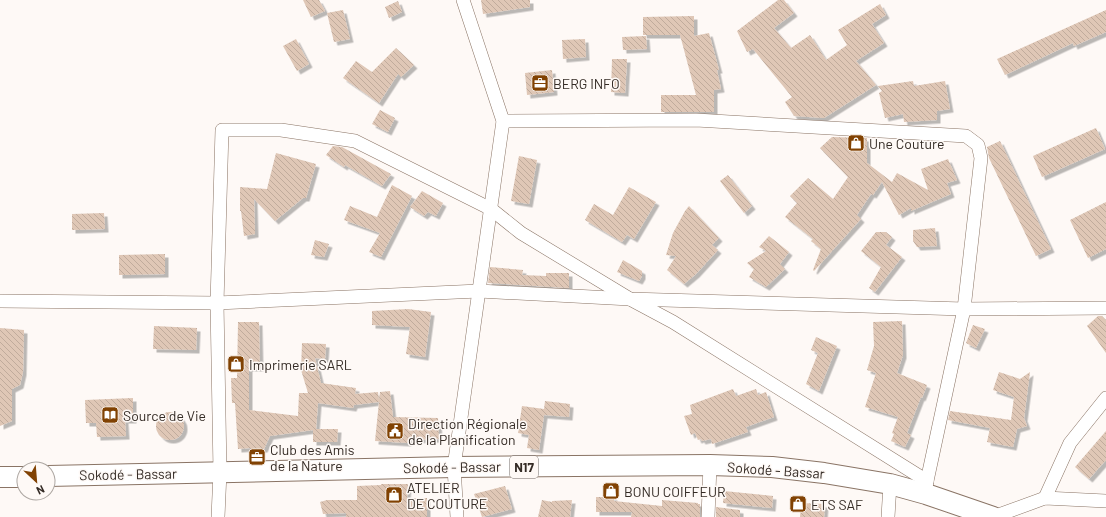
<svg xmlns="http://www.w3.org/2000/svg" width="1106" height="517" viewBox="0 0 1106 517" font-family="Barlow,sans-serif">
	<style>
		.building { fill: url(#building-back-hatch); filter: url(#shadow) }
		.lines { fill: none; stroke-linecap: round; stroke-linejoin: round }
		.street-casing { stroke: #8a7465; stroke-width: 14 }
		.primary-casing { stroke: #8a7465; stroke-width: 22 }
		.street { stroke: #fff; stroke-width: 13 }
		.primary { stroke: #fff; stroke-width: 20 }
		.labels { text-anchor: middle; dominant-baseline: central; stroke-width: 3; stroke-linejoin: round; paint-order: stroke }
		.shield { fill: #fef9f6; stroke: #716964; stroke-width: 1 }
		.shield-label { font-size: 13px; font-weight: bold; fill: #342b25 }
		.poi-label { font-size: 14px; fill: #342b25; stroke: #fef9f6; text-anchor: start }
		.street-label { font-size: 14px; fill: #342b25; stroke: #fef9f6 }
	</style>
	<defs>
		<pattern id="building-back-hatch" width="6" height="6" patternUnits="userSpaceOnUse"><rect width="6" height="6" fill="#dfc7b6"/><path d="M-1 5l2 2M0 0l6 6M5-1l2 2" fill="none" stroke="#c0ab9c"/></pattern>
		<filter id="shadow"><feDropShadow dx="3.5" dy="3.5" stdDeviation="0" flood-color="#0004"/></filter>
	</defs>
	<rect width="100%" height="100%" fill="#fef9f6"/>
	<g class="building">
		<path d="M303,0H319L325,11L311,17Z"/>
		<path d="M481,0H530V7L483,14Z"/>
		<path d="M778,0H784L794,13L774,28L791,48L810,35L826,60L847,45L838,30L880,4L886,15L872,24L884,43L856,61L876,85L824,118L794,116L785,102L792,97L753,49L747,52L737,31Z"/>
		<path d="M398,1L402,12L389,18L385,7Z"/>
		<path d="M343,10L350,39L334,42L327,13Z"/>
		<path d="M1106,10V32L1074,46L1073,43L1005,75L997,59Z"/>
		<path d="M694,16V36L709,33L719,70H717L721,89L714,90V112H661V95H696L680,35H643V17Z"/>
		<path d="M646,36L647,49L623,50L622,37Z"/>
		<path d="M296,39L309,64L297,71L283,46Z"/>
		<path d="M585,39L586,57L563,59L562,40Z"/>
		<path d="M396,48L414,65L401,77L398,74L379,103L343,78L356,61L372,72Z"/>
		<path d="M612,59H627L625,93L611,92Z"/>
		<path d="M552,70L554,92L527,95L525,73Z"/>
		<path d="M913,81L914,86L945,81L950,109L937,111V120L904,122L903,114L885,118L879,93L882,91L878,86Z"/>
		<path d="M380,110L395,118L388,132L372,124Z"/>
		<path d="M1096,128L1105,149L1042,177L1033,156Z"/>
		<path d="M832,137L867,138V163L892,182L897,173L928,190L921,169L948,159L957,180L947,183L951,194L911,211V208L899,215L882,182L873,195L871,194L857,215L861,219L814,271L813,270L821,249L811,241L813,239L785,217L797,203L790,196L808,178L833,199L848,177L820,148Z"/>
		<path d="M1000,141L1051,249L1036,256L989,158L987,147Z"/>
		<path d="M333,146L342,147L391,174L382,186L345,165L344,167L326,155Z"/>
		<path d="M276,153L316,164L306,198H303L275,221L254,199L255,234L244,236L241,211H240V187L267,189Z"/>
		<path d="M519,156L537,160L529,204L511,201Z"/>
		<path d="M728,175L752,206L744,213L720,181Z"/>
		<path d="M392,185L412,196L381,257L369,252L380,233L344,220L350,206L377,217Z"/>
		<path d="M629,187L656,202L634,239L627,235L622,242L585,220L594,204L613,215Z"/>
		<path d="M422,191L443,203L436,216L428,212L424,216L410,207Z"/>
		<path d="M1106,202V249L1088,258L1070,220Z"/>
		<path d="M689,206L719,238L712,245L718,250L696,274L684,284L667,270L676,256L666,255L673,233L685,211Z"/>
		<path d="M104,213L105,229L72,230V214Z"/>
		<path d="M935,228L937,246L917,247L913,241V230Z"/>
		<path d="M876,232H886L892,237L886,245L902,257L875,292L869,288L881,267L861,251Z"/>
		<path d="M769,236L789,252L780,264L785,269L766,287L749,277L754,269L747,263L766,251L759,247Z"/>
		<path d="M315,240L329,244L324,257L311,255Z"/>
		<path d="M165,254V274L119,275V255Z"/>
		<path d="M623,260L642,271V276L639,281L617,272Z"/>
		<path d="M490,267L523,270L522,275L546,276V273H569V288L488,283Z"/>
		<path d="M408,309L431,312L425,357L406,354L410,327L372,325V311Z"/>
		<path d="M1098,316H1102L1106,320V353L1087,326Z"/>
		<path d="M902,321L903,355L897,373L927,385L922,398L921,397L907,433L911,435L905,447L891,441L894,434L892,433L898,417L865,407L876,373L867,370L874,346L873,322Z"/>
		<path d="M238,322H259L260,368H249V410L298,416L299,393H308L301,370L302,343L326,344L325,359L315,358L321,383L356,388L355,394L378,392L379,400L380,392L390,391L393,417L438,418L439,439L409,440L408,443L375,441L379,402L354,405L353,408L318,403L316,429H338L337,442H313V430L270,436L264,449L250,450V448L238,449L235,403H232L231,378H237Z"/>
		<path d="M973,325L985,329L976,348L966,343Z"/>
		<path d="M154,326L197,328L196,350L153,349Z"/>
		<path d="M0,328L24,330L23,372L20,385L12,389V421L0,426Z"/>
		<path d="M816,337L837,346L819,391L806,384L818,353L811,350Z"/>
		<path d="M999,372L1020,379L1030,372L1024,418L1027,426L1017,429L1013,447L987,442L990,428L948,420L950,411L1011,420L1014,397L993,390Z"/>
		<path d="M733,389L736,396L756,389L758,395L766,392L774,417L746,427L748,432L712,444L711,439L702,441L701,439L698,440L695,433L691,435L684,416L692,414L690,405Z"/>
		<path d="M133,398V420H125L126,436L97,437L96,423H86L85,400Z"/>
		<path d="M545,401L570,404L569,417L544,415L539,450L527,448L529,435L518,433L522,406L544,409Z"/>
		<circle cx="170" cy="426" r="14"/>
		<path d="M1106,431V460L1089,479L1075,467Z"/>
		<path d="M381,484H408L407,498H427V517H346V513L323,514L320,502L327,500H357V486L381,485Z"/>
		<path d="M505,486L512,509L482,517L474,494Z"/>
		<path d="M724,491L773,496L772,508L723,503Z"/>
		<path d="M596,497H614V501L662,506V500L698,503V504H700V517H631L632,512H596Z"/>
		<path d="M542,500L552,502V501L572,500L570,517H538Z"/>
		<path d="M801,503L825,504L824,517H800Z"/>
		<path d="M716,507L740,510V517H716Z"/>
	</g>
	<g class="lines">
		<defs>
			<g id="street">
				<path d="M503,121L696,120L966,136L978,145L981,158L964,309L927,481L926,488"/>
				<path d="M0,301L217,303L479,291L630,299L964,309L1106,308"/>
				<path d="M1045,498L1070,443L1106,398"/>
				<path d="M218,517L220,472L217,303L222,130H281L355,141L491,209L521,233L630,299L673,322L927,481"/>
				<path d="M457,517L454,467L503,121L463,0"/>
				<path d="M708,517L710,465"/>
				<path d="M888,517L890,484"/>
				<path d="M993,517L1045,498L1106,501"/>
			</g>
			<g id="primary">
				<path d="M48,476L454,467L710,465L772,467L824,473L890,484L926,494L993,517"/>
				<path d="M0,477H24"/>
			</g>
		</defs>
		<use href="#street" class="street-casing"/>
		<use href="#primary" class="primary-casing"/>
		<use href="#street" class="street"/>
		<use href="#primary" class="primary"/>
	</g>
	<defs>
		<symbol id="office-square" viewBox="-11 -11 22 22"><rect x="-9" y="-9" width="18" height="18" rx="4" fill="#814203" stroke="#fef9f6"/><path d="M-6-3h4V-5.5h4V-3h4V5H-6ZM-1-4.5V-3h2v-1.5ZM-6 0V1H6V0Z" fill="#fff"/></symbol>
		<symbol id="shop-square" viewBox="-11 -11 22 22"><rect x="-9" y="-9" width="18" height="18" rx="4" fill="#814203" stroke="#fef9f6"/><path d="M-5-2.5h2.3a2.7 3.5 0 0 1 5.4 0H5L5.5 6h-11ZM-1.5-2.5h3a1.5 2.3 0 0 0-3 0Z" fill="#fff"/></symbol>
		<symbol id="library-square" viewBox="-11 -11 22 22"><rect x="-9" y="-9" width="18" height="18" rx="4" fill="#814203" stroke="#fef9f6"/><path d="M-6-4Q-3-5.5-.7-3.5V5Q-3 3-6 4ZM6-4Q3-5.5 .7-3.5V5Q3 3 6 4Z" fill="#fff"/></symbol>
		<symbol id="civic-square" viewBox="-11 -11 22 22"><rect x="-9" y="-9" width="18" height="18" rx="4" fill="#814203" stroke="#fef9f6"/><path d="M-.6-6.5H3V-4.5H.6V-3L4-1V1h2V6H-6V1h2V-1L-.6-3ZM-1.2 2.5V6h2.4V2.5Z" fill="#fff"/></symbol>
	</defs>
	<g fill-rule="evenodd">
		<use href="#office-square" x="530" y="73" width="20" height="20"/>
		<use href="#shop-square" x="846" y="133" width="20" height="20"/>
		<use href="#shop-square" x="226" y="354" width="20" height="20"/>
		<use href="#library-square" x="100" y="405" width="20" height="20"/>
		<use href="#civic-square" x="385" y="421" width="20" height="20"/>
		<use href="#office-square" x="247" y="447" width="20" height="20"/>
		<use href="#shop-square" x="601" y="481" width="20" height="20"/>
		<use href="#shop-square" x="384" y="485" width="20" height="20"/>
		<use href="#shop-square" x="788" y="494" width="20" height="20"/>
	</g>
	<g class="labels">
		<rect class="shield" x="510" y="456" width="28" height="22" rx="3"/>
		<g class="shield-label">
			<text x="524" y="467">N17</text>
		</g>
		<g class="poi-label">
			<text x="553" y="83">BERG INFO</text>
			<text x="869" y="143">Une Couture</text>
			<text x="249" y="364">Imprimerie SARL</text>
			<text x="123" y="415">Source de Vie</text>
			<text x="408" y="423">Direction Régionale<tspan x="408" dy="16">de la Planification</tspan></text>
			<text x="270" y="449">Club des Amis<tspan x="270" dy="16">de la Nature</tspan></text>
			<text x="407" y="487">ATELIER<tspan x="407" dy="16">DE COUTURE</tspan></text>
			<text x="624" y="491">BONU COIFFEUR</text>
			<text x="811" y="504">ETS SAF</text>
		</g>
		<g class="street-label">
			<text transform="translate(452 467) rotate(-1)">Sokodé - Bassar</text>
			<text transform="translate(776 470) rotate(4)">Sokodé - Bassar</text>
			<text transform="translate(128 474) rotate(-1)">Sokodé - Bassar</text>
		</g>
	</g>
	<g transform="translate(36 481) rotate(154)"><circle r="19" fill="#fef9f6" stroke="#ada7a2"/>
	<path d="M0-3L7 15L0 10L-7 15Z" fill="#814203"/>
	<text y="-6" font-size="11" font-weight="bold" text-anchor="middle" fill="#342b25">N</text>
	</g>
</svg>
